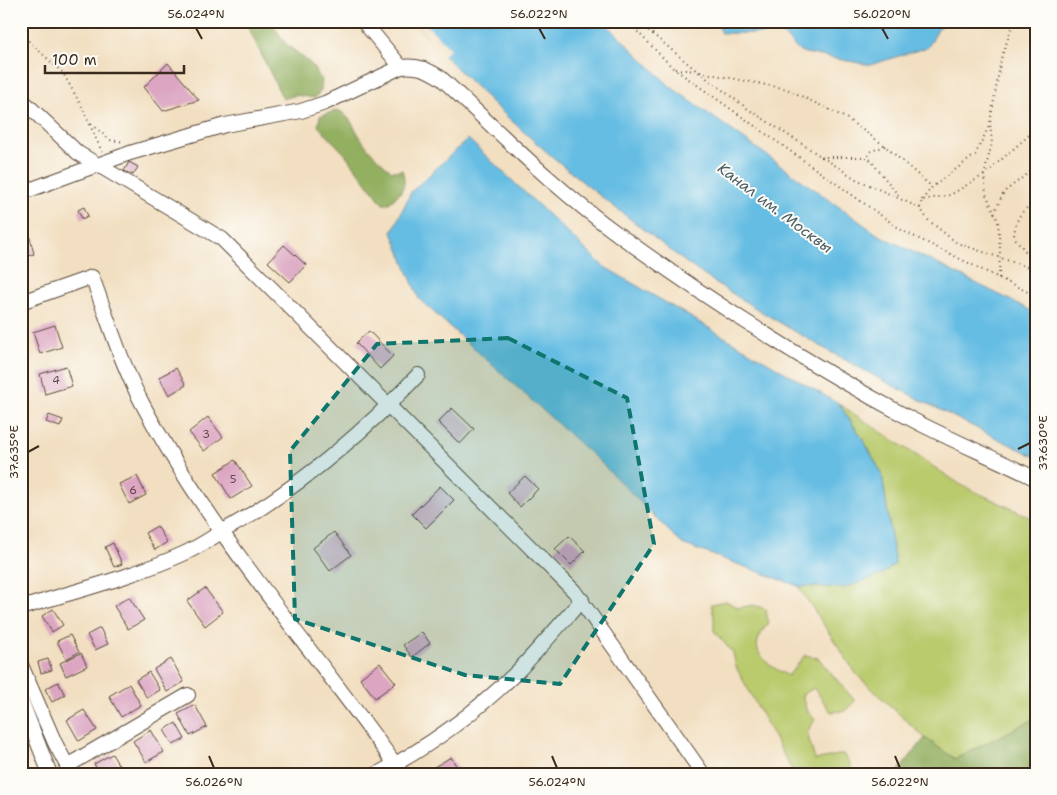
<svg xmlns="http://www.w3.org/2000/svg" width="1057" height="795" viewBox="0 0 1057 795" font-family="'Shantell Sans',sans-serif">
	<style>
		.green { fill: #bacb6e; stroke: #7a7a46 }
		.forest { fill: #93af61; stroke: #676c40 }
		.water { fill: #66bde3; stroke: #507480 }
		.pier { fill: #f2dfc1 }
		.building { fill: #dca6c2 }
		.lines { fill: none; stroke-linecap: round; stroke-linejoin: round }
		.minor-casing { stroke: #564536; stroke-width: 16 }
		.path { stroke: #564536; stroke-width: 2; stroke-dasharray: 1 4; stroke-linecap: butt }
		.minor { stroke: #fff; stroke-width: 14 }
		.marked { fill: #0f766e; fill-opacity: 0.2; stroke: #0f766e; stroke-width: 4; stroke-dasharray: 10 6; stroke-linejoin: round }
		.ticks { fill: none; stroke: #3b2a1e; stroke-width: 2 }
		.labels { text-anchor: middle; dominant-baseline: central; stroke-width: 4; stroke-linejoin: round; paint-order: stroke }
		.number-label { font-size: 11px; fill: #634947 }
		.water-label { font-size: 15px; font-style: italic; fill: #4a5d63; stroke: #fdfcf7 }
		.neatline { fill: none; stroke: #3b2a1e; stroke-width: 2 }
		.ticks-label { font-size: 12px; text-anchor: middle; fill: #3b2a1e }
	</style>
	<rect width="100%" height="100%" fill="#fdfcf7"/>
	<filter id="ink" filterUnits="userSpaceOnUse"><feTurbulence type="fractalNoise" baseFrequency=".02" numOctaves="2"/><feDisplacementMap in="SourceGraphic" scale="10" xChannelSelector="R" yChannelSelector="G"/><feConvolveMatrix kernelMatrix="1 2 1 2 8 2 1 2 1" color-interpolation-filters="sRGB"/></filter>
	<filter id="wash" filterUnits="userSpaceOnUse"><feTurbulence type="fractalNoise" baseFrequency=".0096" numOctaves="4" result="noise"/><feDisplacementMap in="SourceGraphic" scale="20" xChannelSelector="R" yChannelSelector="G"/><feGaussianBlur stdDeviation="1.12" result="paint"/><feColorMatrix in="noise" values="0 0 0 0 0 0 0 0 0 0 0 0 0 0 0 0 0 1.4 0 .05"/><feComposite in="paint" operator="in"/></filter>
	<g filter="url(#wash)">
		<rect width="100%" height="100%" fill="#f2dfc1"/>
		<g class="green">
			<path d="M839,404L961,485L1036,520V718L955,759L925,738L857,675L798,586L843,588L895,564L882,474L864,441Z"/>
			<path d="M726,601L738,608L753,605L766,609L768,624C744,651 765,663 788,676L805,655L818,658L855,701L845,711L831,712L814,688L802,695L806,709L815,720L807,732L815,760L843,754L851,765L849,774H794L736,667L733,653L714,631V617L711,604Z"/>
		</g>
		<g class="forest">
			<path d="M245,21H270L286,44L310,63L322,80L321,90L315,98L296,95L283,99Z"/>
			<path d="M338,110C352,117 355,131 364,143C372,154 382,163 392,171L402,170C408,187 401,193 388,204H383L345,154L318,126L320,116Z"/>
			<path d="M1036,718V774H896L925,738L955,759Z"/>
		</g>
		<g class="water">
			<path d="M413,21H603L671,87L877,234L1036,313V457C921,402 808,344 702,274C680,259 659,241 638,225C557,164 480,97 413,21Z"/>
			<path d="M717,21H943L928,47L870,65L800,52L783,34L721,33Z"/>
			<path d="M468,139L603,266L839,404L864,441L882,474L895,564L881,575L843,588L798,586L682,544L597,459L419,299L392,232L411,192Z"/>
		</g>
		<path class="pier" d="M417,21H423L450,49L443,56L415,23Z"/>
		<g id="blocks">
			<g class="building">
				<path d="M168,63L199,100L163,111L144,87Z"/>
				<path d="M129,162L138,167L133,175L124,171Z"/>
				<path d="M84,207L88,216L82,219L78,210Z"/>
				<path d="M21,227L28,230L34,254L25,257L21,246Z"/>
				<path d="M284,245L306,265L290,282L268,262Z"/>
				<path d="M55,325L62,347L40,354L33,332Z"/>
				<path d="M369,331L393,356L380,369L356,343Z"/>
				<path d="M66,366L72,386L45,394L40,374Z"/>
				<path d="M176,368L186,385L169,395L159,377Z"/>
				<path d="M452,408L474,429L460,444L438,422Z"/>
				<path d="M49,415L63,420L60,427L46,422Z"/>
				<path d="M208,417L223,437L204,451L189,432Z"/>
				<path d="M235,460L252,486L231,499L215,473Z"/>
				<path d="M137,476L146,495L129,504L119,484Z"/>
				<path d="M525,476L538,489L520,507L507,493Z"/>
				<path d="M440,486L454,500L426,528L412,514Z"/>
				<path d="M157,526L167,542L155,550L145,533Z"/>
				<path d="M334,532L351,555L330,571L313,548Z"/>
				<path d="M569,536L585,551L571,565L555,549Z"/>
				<path d="M113,543L122,564L114,567L105,547Z"/>
				<path d="M205,588L223,612L205,626L187,601Z"/>
				<path d="M129,597L144,620L128,629L114,606Z"/>
				<path d="M53,609L63,625L52,632L42,616Z"/>
				<path d="M100,628L108,644L95,650L87,635Z"/>
				<path d="M422,632L430,643L412,657L403,645Z"/>
				<path d="M70,635L79,652L66,659L57,641Z"/>
				<path d="M81,653L87,666L66,676L60,663Z"/>
				<path d="M48,659L52,670L41,673L38,662Z"/>
				<path d="M171,659L184,682L167,692L154,669Z"/>
				<path d="M380,663L396,683L375,698L360,678Z"/>
				<path d="M149,672L160,690L147,698L136,680Z"/>
				<path d="M58,682L65,695L52,702L45,689Z"/>
				<path d="M129,684L141,705L121,717L109,696Z"/>
				<path d="M195,705L207,727L190,736L178,714Z"/>
				<path d="M84,710L97,730L79,741L67,720Z"/>
				<path d="M176,723L185,739L173,745L164,730Z"/>
				<path d="M151,730L164,752L146,762L133,741Z"/>
				<path d="M112,754L124,774H100L94,764Z"/>
				<path d="M451,757L461,774H431L429,770Z"/>
			</g>
		</g>
	</g>
	<g filter="url(#ink)">
		<use href="#blocks" fill-opacity="0" stroke="#564536" stroke-width="1"/>
		<g class="lines">
			<defs>
				<g id="minor">
					<path d="M363,21L401,67"/>
					<path d="M21,99L78,153L222,239L574,591L703,774"/>
					<path d="M21,193L130,153L225,125L301,111L325,103L401,67C418,65 427,69 441,78C499,132 555,189 619,235C713,303 811,366 913,420C953,441 995,458 1036,479"/>
					<path d="M21,302L92,277C108,319 121,363 142,403C213,538 315,650 402,774"/>
					<path d="M21,608C75,591 132,577 183,554C197,548 210,539 223,531C296,490 360,436 418,375"/>
					<path d="M21,665L55,743L71,773"/>
					<path d="M21,700L50,774"/>
					<path d="M67,766L188,695"/>
					<path d="M377,774C429,747 477,711 518,671C540,648 561,623 582,600"/>
				</g>
			</defs>
			<use href="#minor" class="minor-casing"/>
			<g class="path">
				<path d="M627,21L673,68L903,231L1036,296"/>
				<path d="M637,21L697,71L748,109L856,179L920,208L928,220L957,243L1036,270"/>
				<path d="M21,34L63,73L82,107L102,152"/>
				<path d="M675,69L695,71"/>
				<path d="M700,72L787,89L846,118L885,146L932,187"/>
				<path d="M91,124L110,140L125,142"/>
				<path d="M885,146L869,152L868,157L899,196"/>
				<path d="M821,157H868"/>
				<path d="M922,200L932,187L975,155L989,126"/>
				<path d="M1036,204C1020,208 1015,222 1014,237L1026,252L1036,255"/>
				<path d="M920,208L922,200L950,195L984,175L1036,129"/>
				<path d="M994,213L1004,192L1036,167"/>
				<path d="M999,278L1000,249L998,221L986,194L984,175L992,143L990,123L1001,59L1014,21"/>
			</g>
			<use href="#minor" class="minor"/>
		</g>
	</g>
	<path class="marked" d="M508,338L627,398L654,544L560,684L465,675L295,619L290,451L377,344Z"/>
	<path class="ticks" d="M196,28L202,39M539,28L545,39M882,28L888,39M1018,449L1030,443M28,452L39,446M209,756L214,768M552,756L557,768M895,756L900,768"/>
	<g class="labels">
		<g class="number-label">
			<text x="56" y="380">4</text>
			<text x="206" y="434">3</text>
			<text x="233" y="479">5</text>
			<text x="133" y="490">6</text>
		</g>
		<g class="water-label">
			<text transform="translate(775 208) rotate(37)">Канал им. Москвы</text>
		</g>
	</g>
	<rect width="1057" height="795" fill="none" stroke="#fdfcf7" stroke-width="55"/>
	<path d="M45 65v8h139v-8" fill="none" stroke="#3b2a1e" stroke-width="2.5"/>
	<text x="52" y="65" font-size="15" fill="#3b2a1e" stroke="#fdfcf7" stroke-width="4" paint-order="stroke">100 m</text>
	<rect x="28" y="28" width="1002" height="740" class="neatline"/>
	<g class="ticks-label">
		<text x="196" y="18">56.024°N</text>
		<text x="539" y="18">56.022°N</text>
		<text x="882" y="18">56.020°N</text>
		<text transform="translate(1043 443) rotate(-90)" y="4">37.630°E</text>
		<text transform="translate(14 452) rotate(-90)" y="4">37.635°E</text>
		<text x="214" y="786">56.026°N</text>
		<text x="557" y="786">56.024°N</text>
		<text x="900" y="786">56.022°N</text>
	</g>
</svg>
